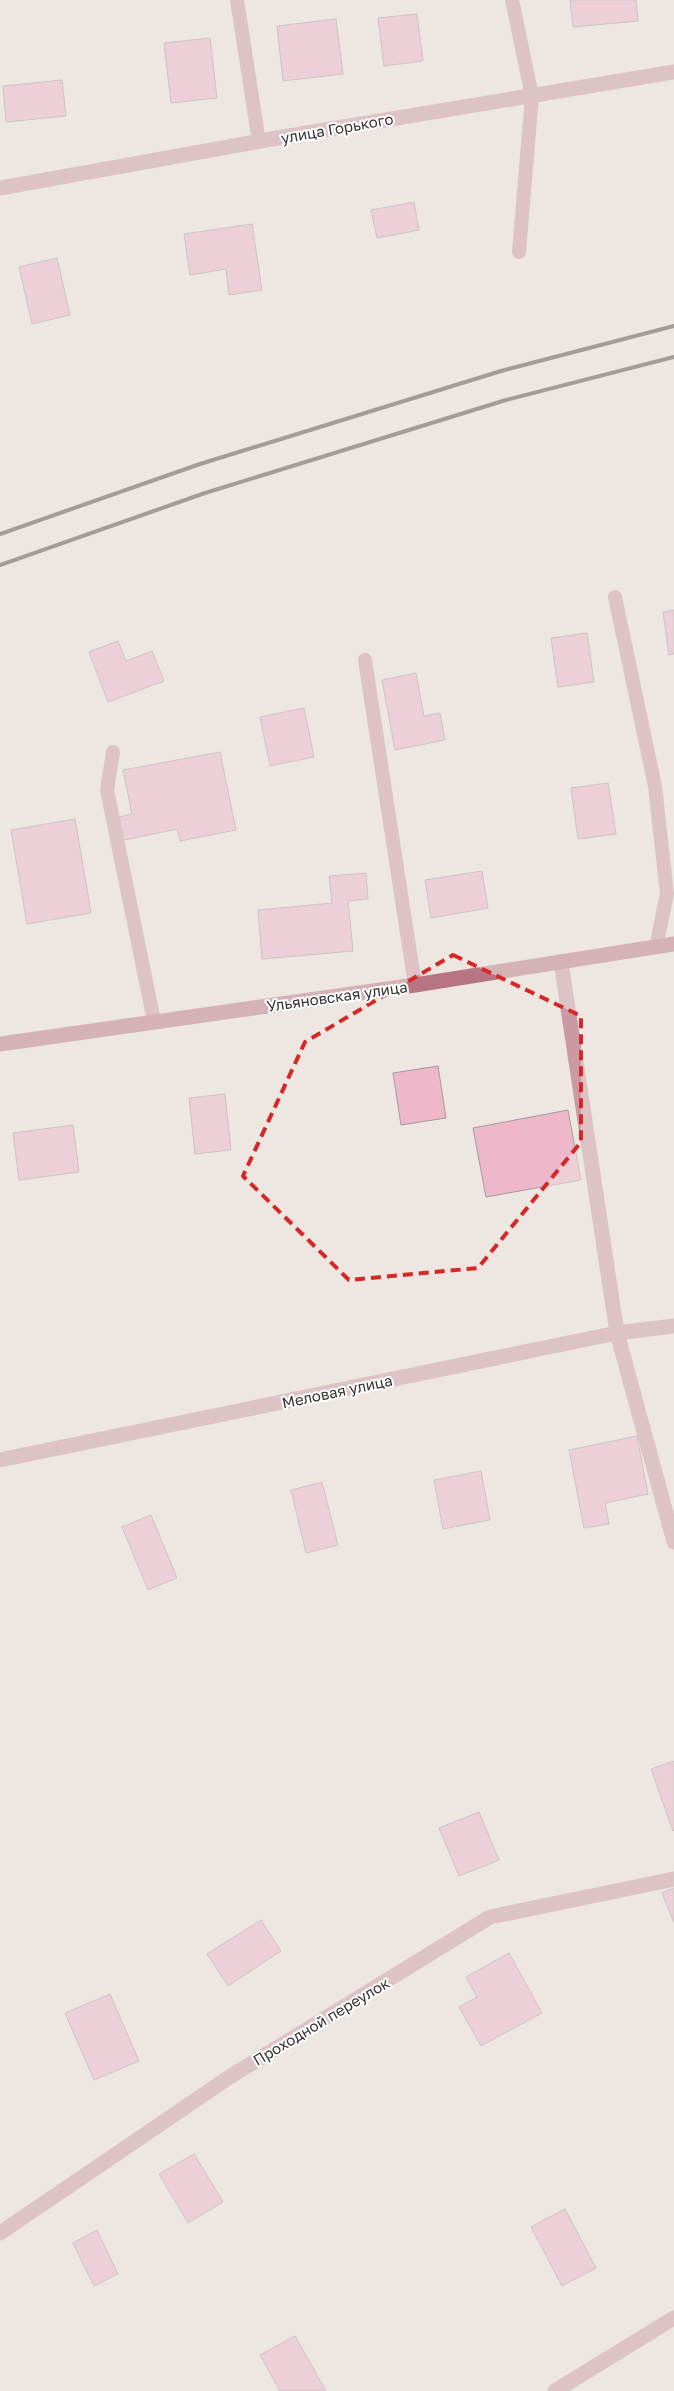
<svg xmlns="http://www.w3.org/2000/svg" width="674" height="2391" viewBox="0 0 674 2391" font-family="'Golos Text',sans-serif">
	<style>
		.building { fill: #eeb7ca; stroke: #a39b9d }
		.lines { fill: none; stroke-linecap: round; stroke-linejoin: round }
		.lane { stroke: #c99aa3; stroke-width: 14 }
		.street { stroke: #c99aa3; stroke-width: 15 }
		.secondary { stroke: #b77482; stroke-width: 15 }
		.rail { stroke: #494643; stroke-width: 4 }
		.marked { fill: none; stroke: #d62828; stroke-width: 4; stroke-dasharray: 10 6; stroke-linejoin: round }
		.labels { text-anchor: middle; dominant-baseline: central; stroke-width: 4; stroke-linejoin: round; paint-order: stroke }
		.street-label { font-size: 15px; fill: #363331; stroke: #fff }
	</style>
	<rect width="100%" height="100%" fill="#ede6e1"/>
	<g class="building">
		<path d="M570,0H636L638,21L573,27Z"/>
		<path d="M417,14L423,61L384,66L378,18Z"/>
		<path d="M336,19L343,74L283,81L277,26Z"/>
		<path d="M210,38L217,98L171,103L164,43Z"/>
		<path d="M62,80L66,116L6,122L3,86Z"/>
		<path d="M414,202L419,230L377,238L371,210Z"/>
		<path d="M252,224L262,290L229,295L226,269L190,275L184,234Z"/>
		<path d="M57,258L70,315L32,324L19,267Z"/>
		<path d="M674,610V654L669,655L663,612Z"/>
		<path d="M587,633L594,682L558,687L551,638Z"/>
		<path d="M118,641L126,661L152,651L164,681L108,702L89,652Z"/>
		<path d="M416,673L424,716L440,713L445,740L395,750L382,680Z"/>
		<path d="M304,708L314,757L270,766L260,717Z"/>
		<path d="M220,752L236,830L180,841L177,829L124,840L119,817L132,814L123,770Z"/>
		<path d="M608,783L616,834L578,839L571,788Z"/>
		<path d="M75,819L91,913L27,924L11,830Z"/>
		<path d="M482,871L488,908L431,918L425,880Z"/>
		<path d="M366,873L368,899L348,901L353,951L262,959L258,910L332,903L329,876Z"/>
		<path d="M438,1066L446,1118L401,1125L393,1073Z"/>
		<path d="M225,1094L231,1150L195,1154L189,1098Z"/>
		<path d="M568,1110L581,1180L486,1197L473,1128Z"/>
		<path d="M73,1125L79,1172L19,1180L13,1133Z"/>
		<path d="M637,1436L648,1494L605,1503L609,1524L584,1528L569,1450Z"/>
		<path d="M481,1471L490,1520L443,1529L434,1480Z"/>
		<path d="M322,1482L338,1545L306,1553L291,1490Z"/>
		<path d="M151,1515L177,1578L148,1590L122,1527Z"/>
		<path d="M674,1761V1830L673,1831L651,1769Z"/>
		<path d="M479,1812L499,1860L459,1876L439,1828Z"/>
		<path d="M674,1888V1923L662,1893Z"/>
		<path d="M261,1920L281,1951L228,1986L207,1954Z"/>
		<path d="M509,1953L542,2013L481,2046L459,2007L477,1997L466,1977Z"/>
		<path d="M110,1994L139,2061L94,2080L65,2013Z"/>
		<path d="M194,2154L223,2202L188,2223L159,2174Z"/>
		<path d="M565,2209L596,2268L562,2286L531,2227Z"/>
		<path d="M97,2230L118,2274L94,2286L73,2243Z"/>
		<path d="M295,2336L326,2391H280L260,2355Z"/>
	</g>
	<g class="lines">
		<g class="lane">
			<path d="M237,0L259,142"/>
			<path d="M512,0L532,96L519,252"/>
			<path d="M615,597L655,786L667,894L656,947"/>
			<path d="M365,660L415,985"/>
			<path d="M113,752L107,790L154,1021"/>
		</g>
		<g class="street">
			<path d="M0,188L283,137L674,72"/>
			<path d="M561,962L617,1333L674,1542"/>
			<path d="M0,1460L617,1333L674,1326"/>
			<path d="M0,2233L231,2076L490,1917L674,1879"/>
			<path d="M555,2391L674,2318"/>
		</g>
		<path class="secondary" d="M0,1044L415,985L674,944"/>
		<g class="rail">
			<path d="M0,534L200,464L501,371L674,326"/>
			<path d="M0,565L205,493L506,400L674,357"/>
		</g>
	</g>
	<path d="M0 0H674V2391H0ZM453,955L581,1016V1142L478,1268L349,1280L243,1176L305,1042Z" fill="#ede6e1" fill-opacity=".55" fill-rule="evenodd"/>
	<path class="marked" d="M453,955L581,1016V1142L478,1268L349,1280L243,1176L305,1042Z"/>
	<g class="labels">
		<g class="street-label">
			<text transform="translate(337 128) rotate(-10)">улица Горького</text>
			<text transform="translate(337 996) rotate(-8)">Ульяновская улица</text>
			<text transform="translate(337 1391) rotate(-12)">Меловая улица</text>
			<text transform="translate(321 2021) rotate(-31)">Проходной переулок</text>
		</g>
	</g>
</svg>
